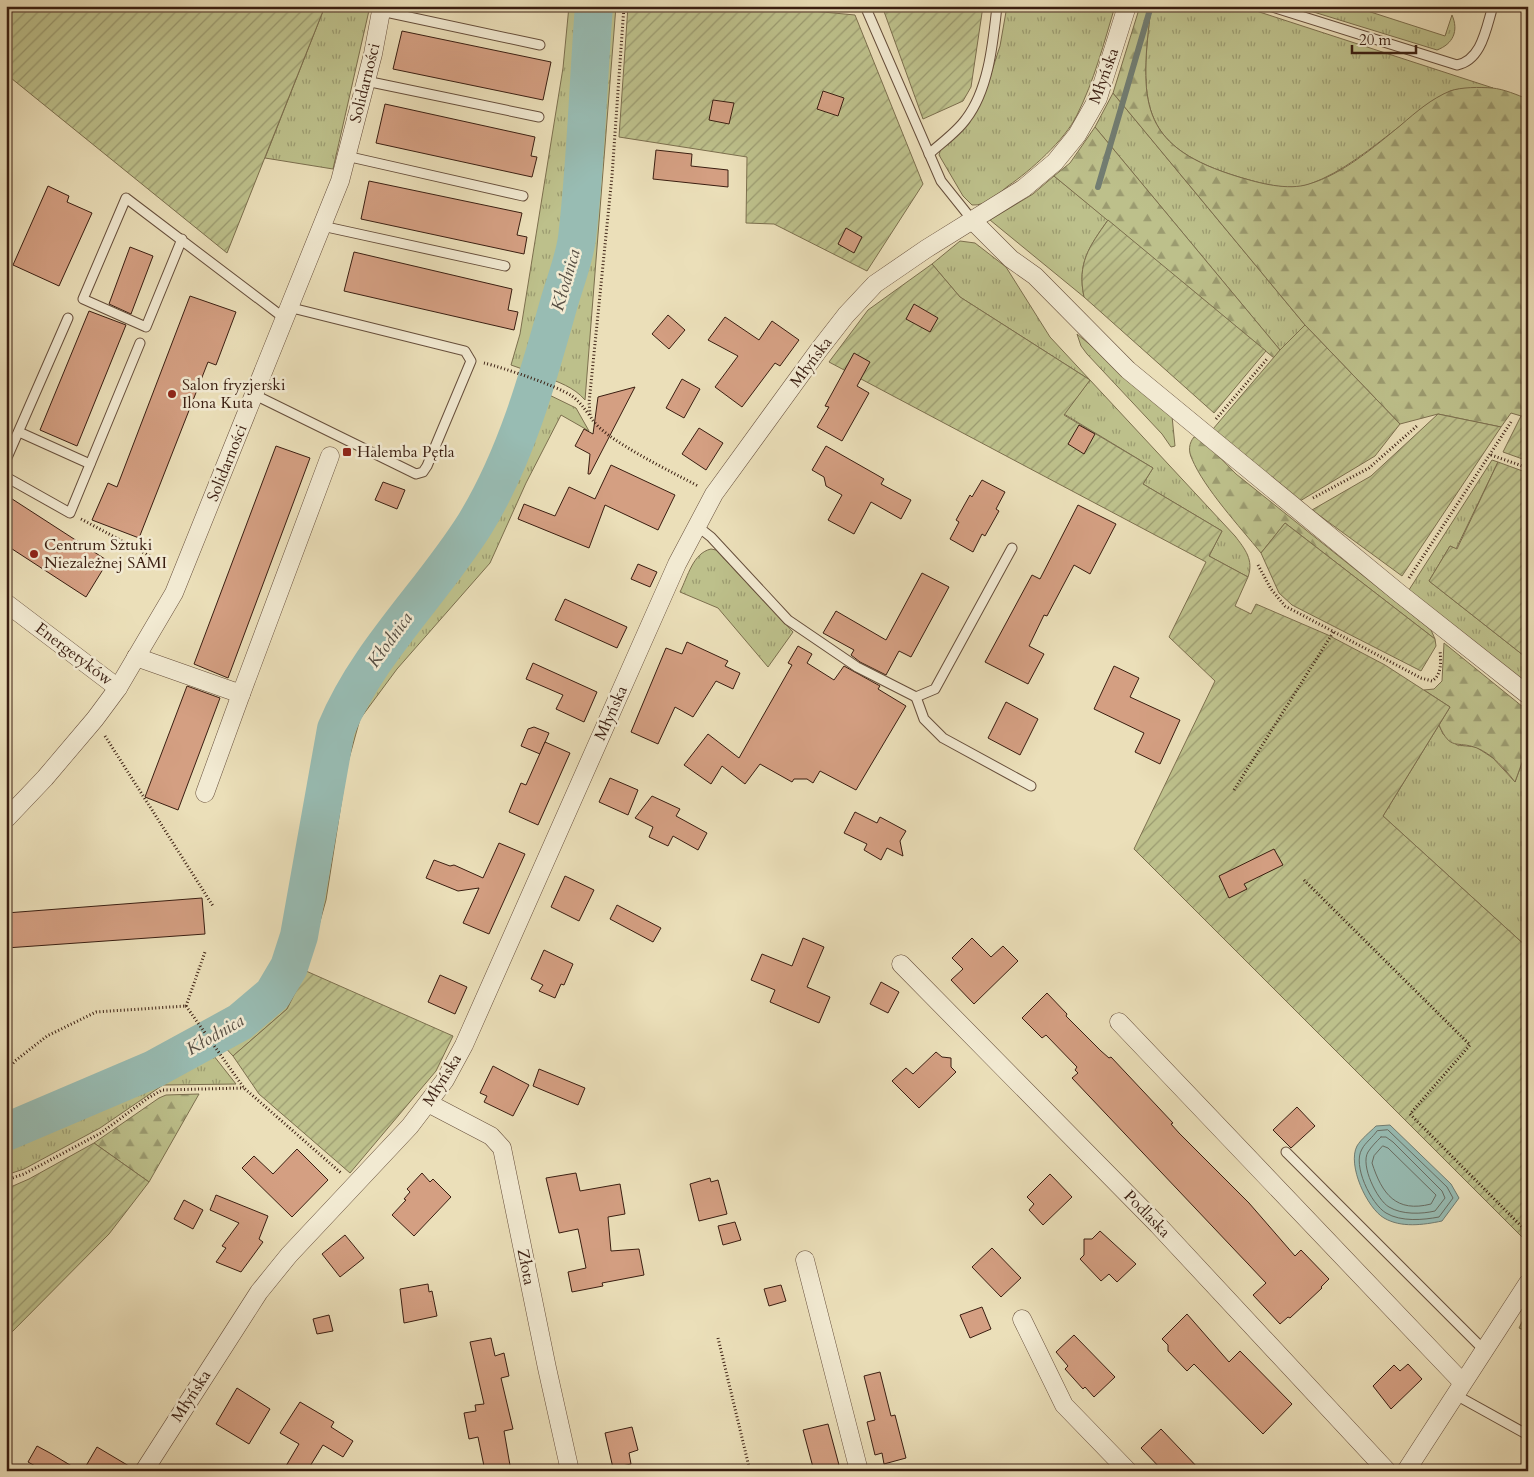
<svg xmlns="http://www.w3.org/2000/svg" width="1534" height="1477" viewBox="0 0 1534 1477" font-family="Cardo,serif">
	<style>
		.grass { fill: url(#grass-tufts); stroke: #7c6f4e }
		.forest { fill: url(#forest-firs); stroke: #7c6f4e }
		.garden { fill: url(#garden-furrows); stroke: #7c6f4e }
		.water { fill: #98bcb3; stroke: #727d72 }
		.lines { fill: none; stroke-linecap: round; stroke-linejoin: round }
		.shore { stroke: #696d62; stroke-width: 1 }
		.stream { stroke: #727d72; stroke-width: 6 }
		.river { stroke: #98bcb3; stroke-width: 38 }
		.building { fill: #d49f82; stroke: #3a1e11 }
		.lane-casing { stroke: #664e3b; stroke-width: 11 }
		.street-casing { stroke: #664e3b; stroke-width: 19 }
		.path { stroke: #3a1e11; stroke-width: 3; stroke-dasharray: 1 2.5; stroke-linecap: butt }
		.lane { stroke: #f2ead2; stroke-width: 9 }
		.street { stroke: #f2ead2; stroke-width: 18 }
		.poi-dot { fill: #8f2418; stroke: #f2ead2; stroke-width: 2 }
		.labels { text-anchor: middle; dominant-baseline: central; stroke-width: 5; stroke-linejoin: round; paint-order: stroke }
		.street-label { font-size: 16px; fill: #3a1e11; stroke: #f2ead2 }
		.poi-label { font-size: 16px; fill: #3a1e11; stroke: #f2ead2; text-anchor: start }
		.water-label { font-size: 18px; font-style: italic; fill: #564d42; stroke: #f2ead2 }
	</style>
	<defs>
		<pattern id="grass-tufts" width="24" height="20" patternUnits="userSpaceOnUse" patternTransform="scale(1.25)"><rect width="24" height="20" fill="#bdc08b"/><path d="M3 7l-1-3M5 7V3M7 7l1-3M15 17l-1-3M17 17v-4M19 17l1-3" fill="none" stroke="#9b9b70"/></pattern>
		<pattern id="forest-firs" width="22" height="20" patternUnits="userSpaceOnUse" patternTransform="scale(1.25)"><rect width="22" height="20" fill="#bdc08b"/><path d="M5 1l3.5 6h-7zM16 11l3.5 6h-7z" fill="#9b9b70"/></pattern>
		<pattern id="garden-furrows" width="10" height="10" patternUnits="userSpaceOnUse" patternTransform="scale(1.25)"><rect width="10" height="10" fill="#bdc08b"/><path d="M-1 1l2-2M0 10L10 0M9 11l2-2" fill="none" stroke="#9b9b70"/></pattern>
	</defs>
	<rect width="100%" height="100%" fill="#ebdfb9"/>
	<filter id="stains"><feTurbulence type="fractalNoise" baseFrequency=".004" numOctaves="4"/><feColorMatrix values="0 0 0 0 .2 0 0 0 0 .09 0 0 0 0 .02 0 0 0 .5 -.17"/></filter>
	<radialGradient id="worn" r=".72"><stop offset=".6" stop-color="#630" stop-opacity="0"/><stop offset="1" stop-color="#630" stop-opacity=".3"/></radialGradient>
	<g class="grass">
		<path d="M325,6H370L333,169L265,158Z"/>
		<path d="M569,6H581L565,232L553,290L528,371L511,365L520,334L563,68Z"/>
		<path d="M599,6H616L585,400C574,387 558,382 543,376L581,246Z"/>
		<path d="M1007,6H1115C1104,43 1094,81 1077,115C1065,140 1030,171 1008,186C997,195 986,206 972,205L963,196L939,155L941,148L987,86L1000,46Z"/>
		<path d="M1147,6H1241L1493,88C1480,89 1463,87 1451,91C1431,99 1415,114 1399,127C1371,148 1343,172 1310,184C1289,192 1260,183 1239,177C1143,148 1139,107 1150,16Z"/>
		<path d="M1294,6H1352L1445,36L1452,15C1459,31 1453,44 1437,50Z"/>
		<path d="M1113,93L1305,325L1280,350L1095,127Z"/>
		<path d="M1054,176L1108,220C1089,247 1077,263 1084,297L990,220L1033,194Z"/>
		<path d="M960,241L975,243L1006,267L1050,337L1235,536C1245,549 1254,560 1248,577L1209,556L1222,531L1143,484L1153,468L1064,414L1090,380L960,297L932,264Z"/>
		<path d="M1077,334L1167,408L1172,416L1175,446L1171,447L1162,434L1087,354L1081,346Z"/>
		<path d="M539,390L576,408L589,431L561,415L526,483L490,563L397,669L360,719L347,766L326,900L306,971L287,1009L233,1056L221,1043L251,1026L266,1011L290,980L297,965L312,902L341,741L348,720L359,695L375,672L474,535L514,457Z"/>
		<path d="M1492,460L1498,462L1456,549L1450,546L1429,581L1528,659V688L1407,593Z"/>
		<path d="M711,549L716,550L793,632L768,667L718,608L680,592C688,576 693,553 711,549Z"/>
		<path d="M1439,725L1443,734L1457,745L1476,747L1493,758L1515,782L1528,746V948L1383,816Z"/>
		<path d="M210,1051L236,1084L163,1085L100,1128L24,1169L6,1175V1139L102,1100Z"/>
		<path d="M1528,1310V1332L1519,1328Z"/>
	</g>
	<g class="forest">
		<path d="M1140,6H1147L1150,16C1139,107 1143,148 1239,177C1259,183 1288,191 1309,184C1343,174 1374,147 1401,125C1416,112 1431,99 1450,91C1461,87 1480,87 1492,88C1504,89 1517,95 1528,99V418L1511,413L1501,427L1438,414L1400,424L1305,325L1113,93Z"/>
		<path d="M1095,127L1280,350L1274,358L1054,176L1070,163Z"/>
		<path d="M1194,437H1200L1236,474L1431,630L1435,639L1285,523L1261,553C1240,527 1204,488 1192,459C1188,451 1189,443 1194,437Z"/>
		<path d="M1444,643L1528,711V746L1515,782C1505,769 1492,754 1477,748C1456,740 1451,752 1439,725L1450,707L1424,690L1434,689L1442,681Z"/>
		<path d="M199,1094L149,1182L94,1143L159,1098L166,1095Z"/>
	</g>
	<g class="garden">
		<path d="M6,6H325L227,253L6,74Z"/>
		<path d="M628,6H759L855,15L923,184L867,271L774,224L746,223L747,157L619,137Z"/>
		<path d="M882,6H983L971,87L963,101L923,119Z"/>
		<path d="M1108,220L1266,351L1214,413L1084,297C1077,263 1089,247 1108,220Z"/>
		<path d="M932,264L960,297L1090,380L1064,415L1153,468L1143,484L1222,531L1209,556L1248,577L1235,606L1251,614L1256,604L1328,635L1385,665L1450,707L1383,816L1528,948V1243L1134,849L1215,681L1169,637L1206,562L829,362L868,310Z"/>
		<path d="M1305,325L1400,424L1375,456L1300,501L1213,429L1280,350Z"/>
		<path d="M1438,414L1501,427L1402,576L1312,510L1371,476Z"/>
		<path d="M1521,416L1528,418V461L1503,452Z"/>
		<path d="M1498,462L1528,473V659L1429,581L1450,546L1457,549Z"/>
		<path d="M1285,523L1435,639L1436,646L1421,671L1292,605L1279,593L1261,553Z"/>
		<path d="M306,971L453,1036L436,1071L350,1173L259,1094L233,1056L287,1009Z"/>
		<path d="M94,1143L149,1182L109,1234L6,1338V1189L29,1179Z"/>
	</g>
	<path class="water" d="M1390,1125L1451,1184L1459,1198L1442,1221C1423,1225 1401,1228 1384,1218C1367,1208 1347,1165 1357,1146C1361,1139 1370,1132 1376,1126Z"/>
	<g class="lines">
		<g class="shore">
			<path d="M1388,1130L1447,1187L1453,1198L1439,1217C1423,1220 1401,1222 1386,1213C1371,1204 1352,1165 1362,1149C1365,1143 1373,1137 1377,1131Z"/>
			<path d="M1381,1137H1386L1393,1142L1442,1191L1445,1198L1435,1211C1422,1214 1402,1215 1389,1207C1377,1200 1360,1165 1368,1152C1371,1147 1377,1141 1381,1137Z"/>
			<path d="M1383,1146L1388,1148L1436,1195L1431,1204C1396,1213 1382,1194 1372,1163L1374,1156Z"/>
		</g>
		<path class="stream" d="M1098,187L1151,6"/>
		<path class="river" d="M6,1132L154,1069L240,1022L273,994L289,967L299,936L336,729C368,652 431,594 475,524C516,457 538,378 559,303C565,282 574,260 577,238C586,162 588,83 594,6"/>
	</g>
	<g class="building">
		<path d="M402,31L551,62L543,100L393,69Z"/>
		<path d="M823,91L844,98L838,116L817,109Z"/>
		<path d="M713,100L734,103L729,124L709,120Z"/>
		<path d="M385,104L535,137L531,156L537,157L532,177L376,143Z"/>
		<path d="M656,150L692,154L691,166L728,170V187L653,179Z"/>
		<path d="M369,181L522,213L517,235L527,237L524,254L361,219Z"/>
		<path d="M48,186L69,196L67,202L92,213L59,286L13,265Z"/>
		<path d="M846,228L862,237L854,253L838,244Z"/>
		<path d="M130,247L153,256L131,314L109,304Z"/>
		<path d="M354,252L512,289L508,310L518,312L514,330L344,291Z"/>
		<path d="M190,296L236,312L216,365L208,362L139,538L92,520L108,483L117,487Z"/>
		<path d="M914,304L938,318L930,332L906,319Z"/>
		<path d="M89,311L126,325L77,446L40,430Z"/>
		<path d="M668,315L685,330L669,349L652,334Z"/>
		<path d="M725,317L759,340L772,321L799,340L780,366L775,363L742,407L715,387L738,356L708,340Z"/>
		<path d="M854,353L870,362L857,386L869,393L842,441L817,427L829,407L825,406Z"/>
		<path d="M682,379L700,389L684,418L666,408Z"/>
		<path d="M635,387L590,474H588L590,454L575,446L584,429L593,434L598,397Z"/>
		<path d="M1079,425L1095,434L1084,454L1068,444Z"/>
		<path d="M699,428L723,443L706,470L682,454Z"/>
		<path d="M276,446L310,458L228,678L194,664Z"/>
		<path d="M826,446L884,479L881,484L911,500L901,519L871,502L854,534L828,520L842,495L826,486L824,477L812,470Z"/>
		<path d="M611,465L675,495L658,530L605,505L589,548L518,519L524,504L555,516L569,487L595,499Z"/>
		<path d="M982,480L1005,492L996,509L999,511L985,536L982,534L973,552L950,539L959,522L956,520L970,495L972,497Z"/>
		<path d="M383,482L405,490L397,509L375,500Z"/>
		<path d="M6,495L108,561L86,597L6,545Z"/>
		<path d="M1078,505L1116,524L1090,574L1074,565L1047,616L1044,615L1029,646L1044,654L1028,684L985,662L1032,575L1040,579Z"/>
		<path d="M638,564L657,572L650,587L631,579Z"/>
		<path d="M922,573L949,587L911,657L899,651L886,675L860,662L851,655L854,650L823,633L836,611L886,640Z"/>
		<path d="M565,599L627,627L617,648L555,620Z"/>
		<path d="M687,642L728,661L725,666L740,673L733,689L716,681L693,717L675,707L658,744L631,732L666,648L682,654Z"/>
		<path d="M798,646L812,654L807,663L834,680L844,666L880,686L878,689L906,706L856,790L820,771L813,783L807,779H794L792,782L760,764L745,784L722,766L711,784L684,765L708,734L739,758L792,665L788,663Z"/>
		<path d="M533,663L597,692L584,722L556,709L563,695L526,679Z"/>
		<path d="M1114,666L1139,678L1130,697L1180,720L1160,764L1135,752L1144,733L1094,709Z"/>
		<path d="M187,686L220,698L178,810L145,797Z"/>
		<path d="M1006,702L1038,719L1020,755L988,738Z"/>
		<path d="M534,727L549,733L540,754L521,746L528,729Z"/>
		<path d="M545,742L570,753L538,825L509,812L521,783L526,785Z"/>
		<path d="M610,778L638,790L628,815L599,802Z"/>
		<path d="M652,796L680,809L676,816L707,833L698,850L673,836L668,846L649,837L653,827L635,818Z"/>
		<path d="M855,812L877,823L880,817L906,831L900,841L903,856L887,848L881,860L864,850L867,844L844,833Z"/>
		<path d="M499,843L525,854L489,934L463,923L479,888L458,891L426,878L434,860L450,866L454,865L483,878Z"/>
		<path d="M1274,849L1283,865L1244,884L1247,889L1229,898L1219,876Z"/>
		<path d="M565,876L594,890L579,921L551,907Z"/>
		<path d="M202,898L205,934L6,948V913Z"/>
		<path d="M617,905L661,928L653,942L610,919Z"/>
		<path d="M803,938L824,947L807,987L830,997L819,1023L770,1002L775,990L751,980L762,954L792,966Z"/>
		<path d="M972,938L991,957L1003,946L1018,961L974,1004L951,980L963,969L952,958Z"/>
		<path d="M544,950L573,964L564,985L561,984L555,998L539,991L543,985L531,979Z"/>
		<path d="M440,975L467,987L455,1014L428,1002Z"/>
		<path d="M881,982L899,992L888,1013L870,1004Z"/>
		<path d="M1047,993L1067,1014L1066,1016L1101,1051L1109,1058L1111,1057L1173,1123L1171,1124L1179,1133L1249,1203L1295,1256L1301,1250L1329,1279L1321,1287L1322,1288L1290,1318L1288,1317L1280,1324L1253,1295L1266,1283L1072,1078L1078,1073L1075,1070L1077,1067L1046,1035L1042,1038L1022,1018Z"/>
		<path d="M936,1052L942,1057L951,1058V1067L956,1072L919,1108L892,1081L906,1068L913,1074Z"/>
		<path d="M493,1066L529,1085L513,1116L484,1102L487,1096L480,1093Z"/>
		<path d="M539,1069L585,1088L578,1105L533,1086Z"/>
		<path d="M1297,1107L1315,1126L1291,1148L1273,1130Z"/>
		<path d="M297,1149L328,1180L292,1217L242,1168L254,1156L273,1174Z"/>
		<path d="M422,1173L430,1182L433,1179L451,1197L414,1236L392,1215L406,1200L404,1199L410,1192L407,1189Z"/>
		<path d="M576,1173L580,1191L620,1184L625,1214L608,1217L611,1251L639,1249L644,1275L602,1283L603,1286L572,1292L568,1272L586,1268L578,1229L559,1233L546,1178Z"/>
		<path d="M1050,1174L1072,1197L1043,1225L1029,1210L1034,1204L1027,1197Z"/>
		<path d="M710,1178L711,1182L718,1180L727,1214L699,1221L690,1184Z"/>
		<path d="M216,1195L268,1216L259,1239L263,1242L241,1272L216,1262L226,1248L222,1246L239,1223L210,1210Z"/>
		<path d="M184,1200L203,1210L193,1229L174,1219Z"/>
		<path d="M735,1222L741,1240L723,1245L718,1226Z"/>
		<path d="M1100,1231L1136,1264L1117,1282L1109,1274L1101,1281L1080,1259L1084,1255V1239H1092Z"/>
		<path d="M345,1235L364,1258L340,1277L322,1254Z"/>
		<path d="M992,1248L1021,1278L1001,1297L972,1267Z"/>
		<path d="M428,1284L429,1292L432,1291L437,1316L404,1323L400,1289Z"/>
		<path d="M781,1285L786,1301L769,1306L764,1289Z"/>
		<path d="M982,1307L991,1329L970,1338L960,1315Z"/>
		<path d="M1187,1314L1229,1362L1240,1351L1292,1404L1263,1434L1194,1364L1187,1371L1168,1351V1345L1162,1339Z"/>
		<path d="M329,1315L333,1331L317,1334L313,1319Z"/>
		<path d="M1074,1335L1115,1377L1094,1397L1085,1387L1083,1389L1065,1369L1068,1366L1056,1352Z"/>
		<path d="M491,1338L495,1356L504,1353L509,1376L501,1378L513,1429L504,1431L511,1471H485L478,1437L469,1439L464,1413L476,1411L475,1405L484,1404L470,1342Z"/>
		<path d="M1408,1364L1422,1379L1391,1409L1373,1386L1394,1365L1400,1371Z"/>
		<path d="M880,1372L891,1416L895,1415L906,1458L884,1464L882,1453L875,1455L867,1422L875,1420L864,1376Z"/>
		<path d="M237,1388L270,1409L249,1444L216,1424Z"/>
		<path d="M300,1402L334,1422L331,1427L353,1441L343,1457L323,1445L307,1471H283L299,1444L280,1433Z"/>
		<path d="M828,1424L839,1465L832,1467L833,1471H814L803,1430Z"/>
		<path d="M632,1427L638,1450L629,1453L631,1464L613,1468L605,1433Z"/>
		<path d="M1161,1429L1201,1471H1163L1141,1448Z"/>
		<path d="M37,1446L50,1453L80,1471H44L28,1462Z"/>
		<path d="M97,1447L134,1469L133,1471H83Z"/>
	</g>
	<g class="lines">
		<defs>
			<g id="lane">
				<path d="M865,6L941,181L973,221"/>
				<path d="M1269,6L1457,65C1482,60 1486,28 1493,6"/>
				<path d="M381,11L540,45"/>
				<path d="M366,81L539,117"/>
				<path d="M929,154C941,143 957,132 966,119C989,89 993,42 997,6"/>
				<path d="M346,156L523,196"/>
				<path d="M322,226L505,266"/>
				<path d="M182,239L146,327L83,299L126,198L284,318"/>
				<path d="M255,395L416,474L423,472L427,466L471,361L465,351L288,307"/>
				<path d="M19,432L90,464"/>
				<path d="M6,460L68,318"/>
				<path d="M6,477L70,513L140,343"/>
				<path d="M697,526L711,537L788,620L857,667L916,697L935,689L1012,548"/>
				<path d="M916,697L924,719L943,738L1031,786"/>
				<path d="M1286,1152L1484,1350"/>
				<path d="M1454,1394L1528,1435"/>
				<path d="M1409,1464L1422,1471"/>
			</g>
			<g id="street">
				<path d="M973,221L1011,259L1035,276L1128,370L1399,593L1528,695"/>
				<path d="M6,603L118,688"/>
				<path d="M136,657L241,694L330,456"/>
				<path d="M205,793L241,694"/>
				<path d="M6,819L45,778L95,719L118,688L174,593L340,181L373,54L382,6"/>
				<path d="M901,964L1158,1225L1387,1471"/>
				<path d="M1119,1022L1462,1382"/>
				<path d="M428,1103L491,1136L502,1148L547,1368L570,1471"/>
				<path d="M805,1260L859,1471"/>
				<path d="M1022,1319L1064,1405L1128,1471"/>
				<path d="M144,1471L259,1292L289,1255L410,1126L445,1080L464,1045L677,564L714,494L818,351L846,315L875,284L926,249L1024,188L1055,162L1077,135L1098,98L1127,6"/>
				<path d="M1406,1471L1528,1283"/>
			</g>
		</defs>
		<use href="#lane" class="lane-casing"/>
		<use href="#street" class="street-casing"/>
		<g class="path">
			<path d="M624,6L612,176L589,403C590,408 589,415 592,419C603,439 676,474 698,486"/>
			<path d="M484,363C504,368 555,385 572,396C580,402 584,408 590,416"/>
			<path d="M1216,419L1267,359"/>
			<path d="M1491,455L1528,468"/>
			<path d="M1313,498L1369,468L1418,425"/>
			<path d="M81,519L150,556"/>
			<path d="M1258,565L1271,589L1285,606L1421,678L1432,681C1442,675 1441,661 1440,650"/>
			<path d="M1409,578L1511,422"/>
			<path d="M105,736L213,906"/>
			<path d="M1234,790L1334,631"/>
			<path d="M1304,880L1470,1045L1410,1114L1528,1233"/>
			<path d="M186,1006L244,1088L341,1173"/>
			<path d="M186,1006L205,952"/>
			<path d="M6,1071L15,1061L47,1036L96,1012L186,1006"/>
			<path d="M6,1180L24,1174L101,1133L148,1098L162,1090L244,1088"/>
			<path d="M718,1338L750,1471"/>
		</g>
		<use href="#lane" class="lane"/>
		<use href="#street" class="street"/>
	</g>
	<g class="poi-dot">
		<circle cx="172" cy="394" r="5"/>
		<rect x="342" y="447" width="10" height="10" rx="2.5"/>
		<circle cx="34" cy="554" r="5"/>
	</g>
	<g class="labels">
		<g class="street-label">
			<text transform="translate(1104 76) rotate(-70)">Młyńska</text>
			<text transform="translate(365 83) rotate(-76)">Solidarności</text>
			<text transform="translate(811 362) rotate(-53)">Młyńska</text>
			<text transform="translate(227 463) rotate(-68)">Solidarności</text>
			<text transform="translate(74 654) rotate(37)">Energetyków</text>
			<text transform="translate(611 713) rotate(-66)">Młyńska</text>
			<text transform="translate(442 1080) rotate(-58)">Młyńska</text>
			<text transform="translate(1147 1214) rotate(46)">Podlaska</text>
			<text transform="translate(526 1267) rotate(79)">Złota</text>
			<text transform="translate(191 1396) rotate(-57)">Młyńska</text>
		</g>
		<g class="poi-label">
			<text x="182" y="385">Salon fryzjerski<tspan x="182" dy="18">Ilona Kuta</tspan></text>
			<text x="357" y="452">Halemba Pętla</text>
			<text x="44" y="545">Centrum Sztuki<tspan x="44" dy="18">Niezależnej SAMI</tspan></text>
		</g>
		<g class="water-label">
			<text transform="translate(566 280) rotate(-74)">Kłodnica</text>
			<text transform="translate(390 640) rotate(-54)">Kłodnica</text>
			<text transform="translate(215 1035) rotate(-30)">Kłodnica</text>
		</g>
	</g>
	<rect width="1534" height="1477" fill="none" stroke="#ebdfb9" stroke-width="25"/>
	<rect x="8" y="8" width="1519" height="1462" fill="none" stroke="#3a1e11" stroke-width="2.5"/>
	<rect x="12" y="12" width="1509" height="1452" fill="none" stroke="#3a1e11"/>
	<path d="M1352 45v8h64v-8" fill="none" stroke="#3a1e11" stroke-width="2.5"/>
	<text x="1359" y="45" font-size="15" fill="#3a1e11" stroke="#f2ead2" stroke-width="4" paint-order="stroke">20 m</text>
	<rect width="100%" height="100%" filter="url(#stains)"/>
	<rect width="100%" height="100%" fill="url(#worn)"/>
</svg>
